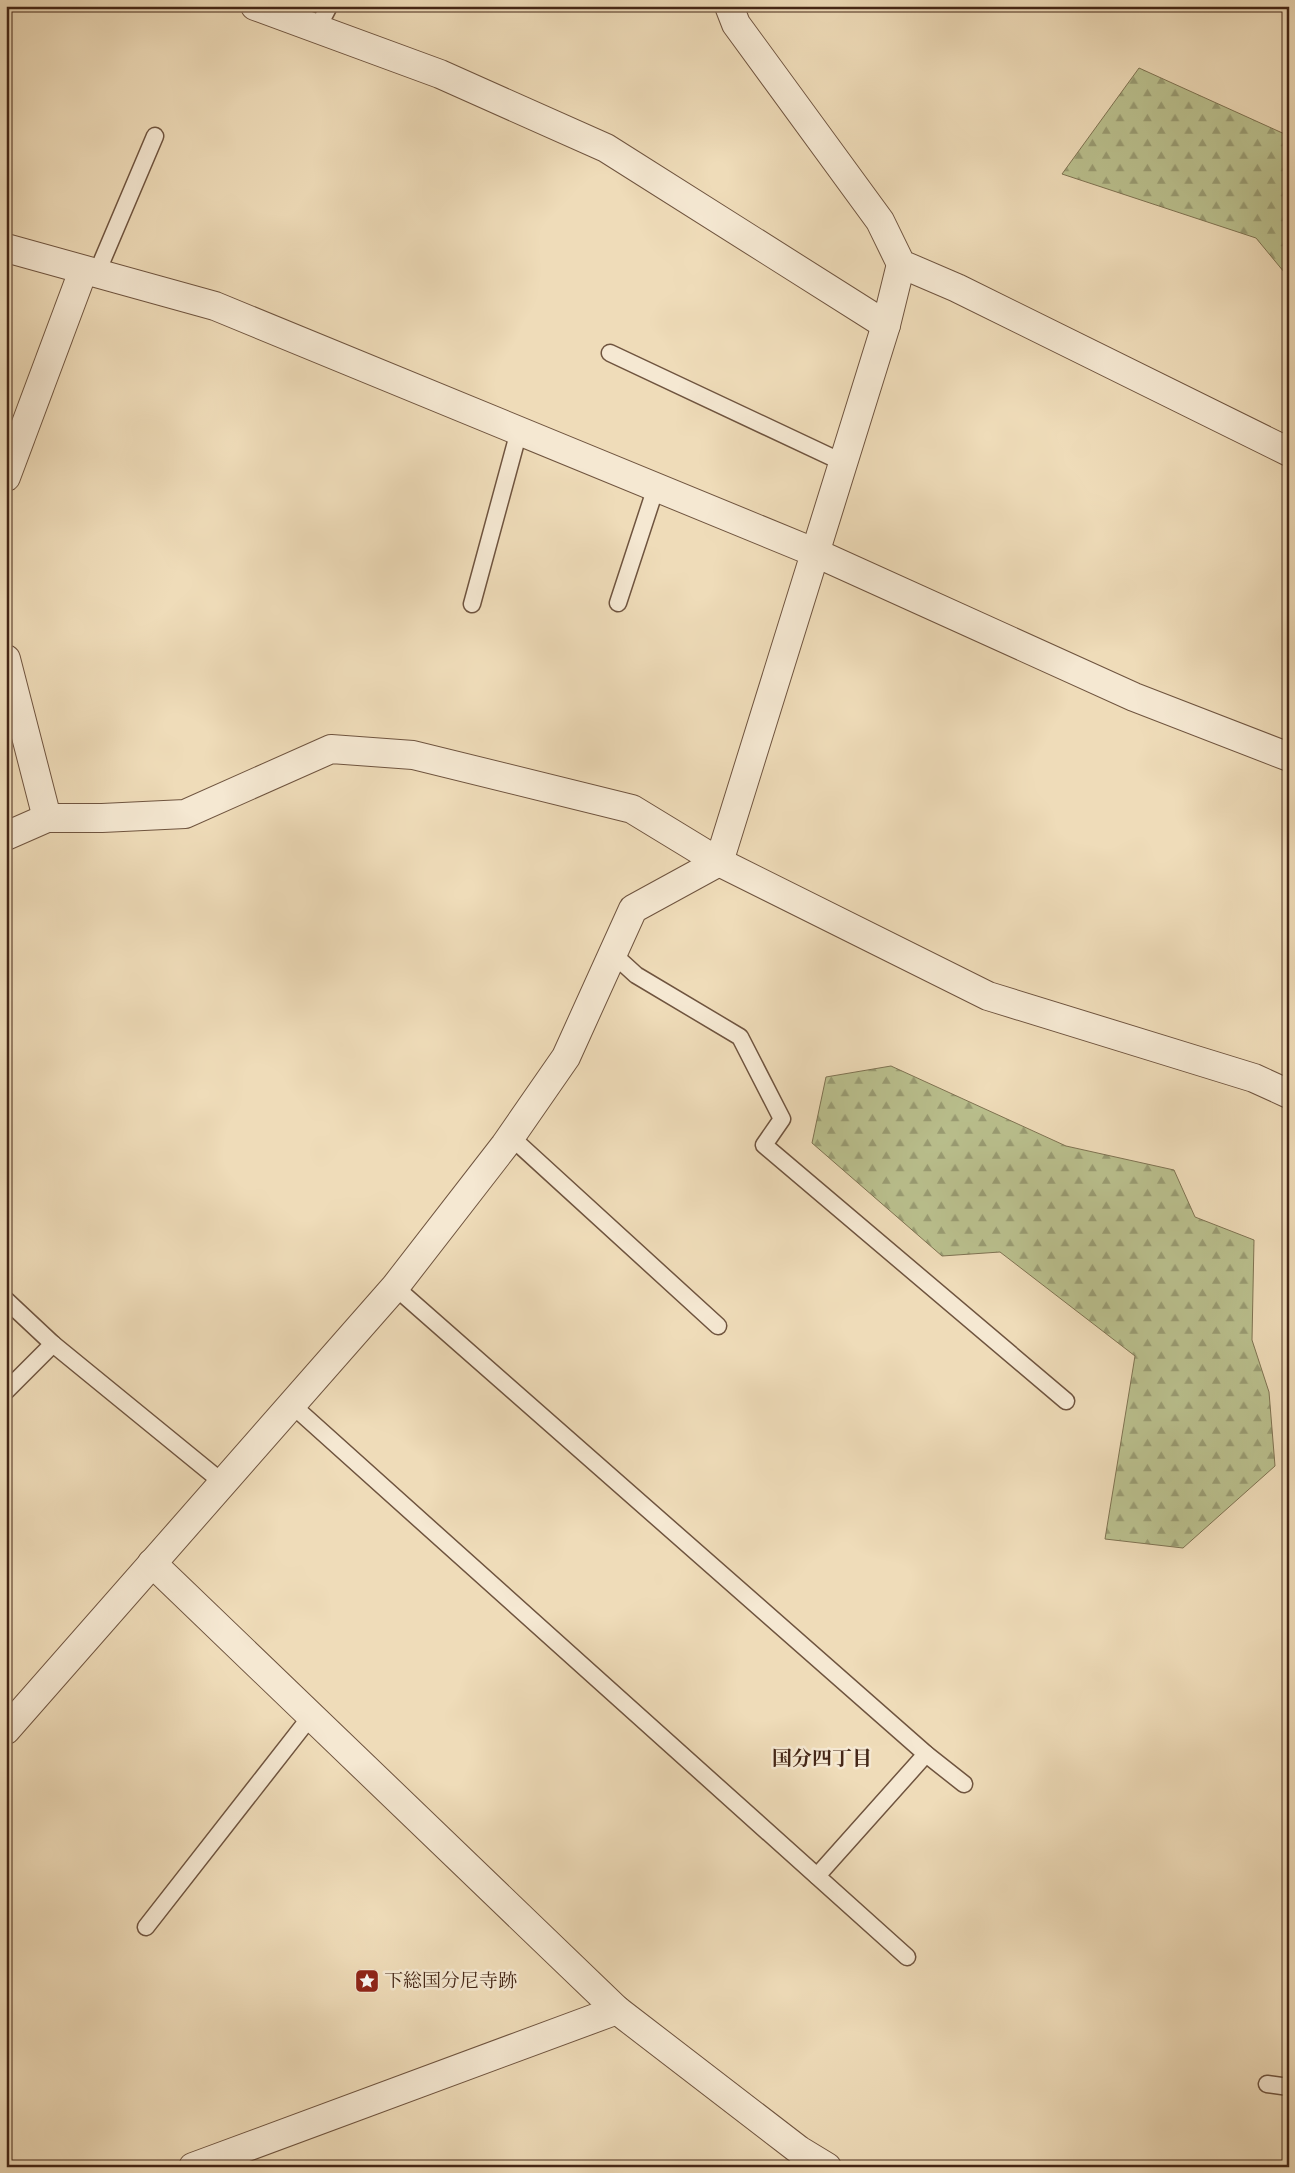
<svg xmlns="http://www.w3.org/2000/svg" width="1295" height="2173" viewBox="0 0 1295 2173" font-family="'IM FELL French Canon','Noto Serif JP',serif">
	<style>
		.forest { fill: url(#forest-firs); stroke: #7f7352 }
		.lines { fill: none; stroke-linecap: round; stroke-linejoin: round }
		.lane-casing { stroke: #6f543f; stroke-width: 19 }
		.street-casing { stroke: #6f543f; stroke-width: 30 }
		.lane { stroke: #f5e8d2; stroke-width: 16 }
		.street { stroke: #f5e8d2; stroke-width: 28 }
		.labels { text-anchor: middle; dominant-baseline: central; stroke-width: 5; stroke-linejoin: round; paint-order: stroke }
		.poi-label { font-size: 19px; fill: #442616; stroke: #f5e8d2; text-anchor: start }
		.neighbourhood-label { font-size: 20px; font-weight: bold; fill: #442616; stroke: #f5e8d2 }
	</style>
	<defs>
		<pattern id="forest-firs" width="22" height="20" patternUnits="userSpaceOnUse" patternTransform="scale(1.25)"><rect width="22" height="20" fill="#bac08e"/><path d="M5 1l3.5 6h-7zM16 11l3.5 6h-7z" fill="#999c73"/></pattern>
	</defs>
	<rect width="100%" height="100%" fill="#efdcb9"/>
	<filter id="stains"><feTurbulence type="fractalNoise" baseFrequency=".004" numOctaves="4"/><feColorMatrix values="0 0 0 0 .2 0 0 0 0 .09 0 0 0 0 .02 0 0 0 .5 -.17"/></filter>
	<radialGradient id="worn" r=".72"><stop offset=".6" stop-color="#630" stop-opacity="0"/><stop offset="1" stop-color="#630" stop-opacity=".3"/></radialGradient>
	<g class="forest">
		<path d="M1139,68L1289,136V278L1256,238L1062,174Z"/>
		<path d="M891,1066L1066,1146L1174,1170L1195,1217L1254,1240L1252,1340L1269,1392L1275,1466L1183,1548L1105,1539L1135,1356L1000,1252L942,1256L812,1143L826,1077Z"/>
	</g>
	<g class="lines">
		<defs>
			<g id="lane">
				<path d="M317,29L329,6"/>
				<path d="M96,275L155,136"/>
				<path d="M610,353L844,463"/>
				<path d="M618,603L656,487"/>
				<path d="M472,604L519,431"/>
				<path d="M613,954L636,975L740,1037L782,1119L764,1145L1066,1401"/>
				<path d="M511,1137L718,1326"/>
				<path d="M395,1287L926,1754L964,1784"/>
				<path d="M6,1300L53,1344L222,1482"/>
				<path d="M6,1391L53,1344"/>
				<path d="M291,1404L907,1957"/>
				<path d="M817,1876L926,1754"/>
				<path d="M146,1927L311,1716"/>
				<path d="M1267,2084L1289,2087"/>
			</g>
			<g id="street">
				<path d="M255,6L440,74L606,148L886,325"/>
				<path d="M729,6L736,24L880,221L901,264L957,288L1289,452"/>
				<path d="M6,248L215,306L816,553L1134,697L1289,757"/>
				<path d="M6,477L83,271"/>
				<path d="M6,659L47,818"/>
				<path d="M6,836L47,818H102L185,814L331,749L413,755L632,809L719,862L988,996L1254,1078L1289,1094"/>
				<path d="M152,1563L617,2010L799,2150L827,2167"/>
				<path d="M6,1730L395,1287L505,1145L566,1057L633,909L719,862L886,325L901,264"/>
				<path d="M193,2167L617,2010"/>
			</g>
		</defs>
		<use href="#lane" class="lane-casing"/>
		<use href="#street" class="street-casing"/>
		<use href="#lane" class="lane"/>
		<use href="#street" class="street"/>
	</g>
	<defs>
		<symbol id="sight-square" viewBox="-11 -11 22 22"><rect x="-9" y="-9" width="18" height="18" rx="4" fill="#8f2418" stroke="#f5e8d2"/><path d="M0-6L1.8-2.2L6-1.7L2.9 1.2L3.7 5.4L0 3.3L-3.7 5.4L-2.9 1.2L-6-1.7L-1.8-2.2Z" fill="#fff"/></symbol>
	</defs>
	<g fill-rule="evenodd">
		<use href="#sight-square" x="353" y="1967" width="28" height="28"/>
	</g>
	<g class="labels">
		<g class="poi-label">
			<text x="384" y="1981">下総国分尼寺跡</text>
		</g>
		<g class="neighbourhood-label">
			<text x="822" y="1758">国分四丁目</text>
		</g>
	</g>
	<rect width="1295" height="2173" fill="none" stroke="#efdcb9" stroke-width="25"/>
	<rect x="8" y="8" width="1280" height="2158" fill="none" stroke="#442616" stroke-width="2.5"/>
	<rect x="12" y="12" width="1270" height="2148" fill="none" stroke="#442616"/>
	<rect width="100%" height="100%" filter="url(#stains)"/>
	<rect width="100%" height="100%" fill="url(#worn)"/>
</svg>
